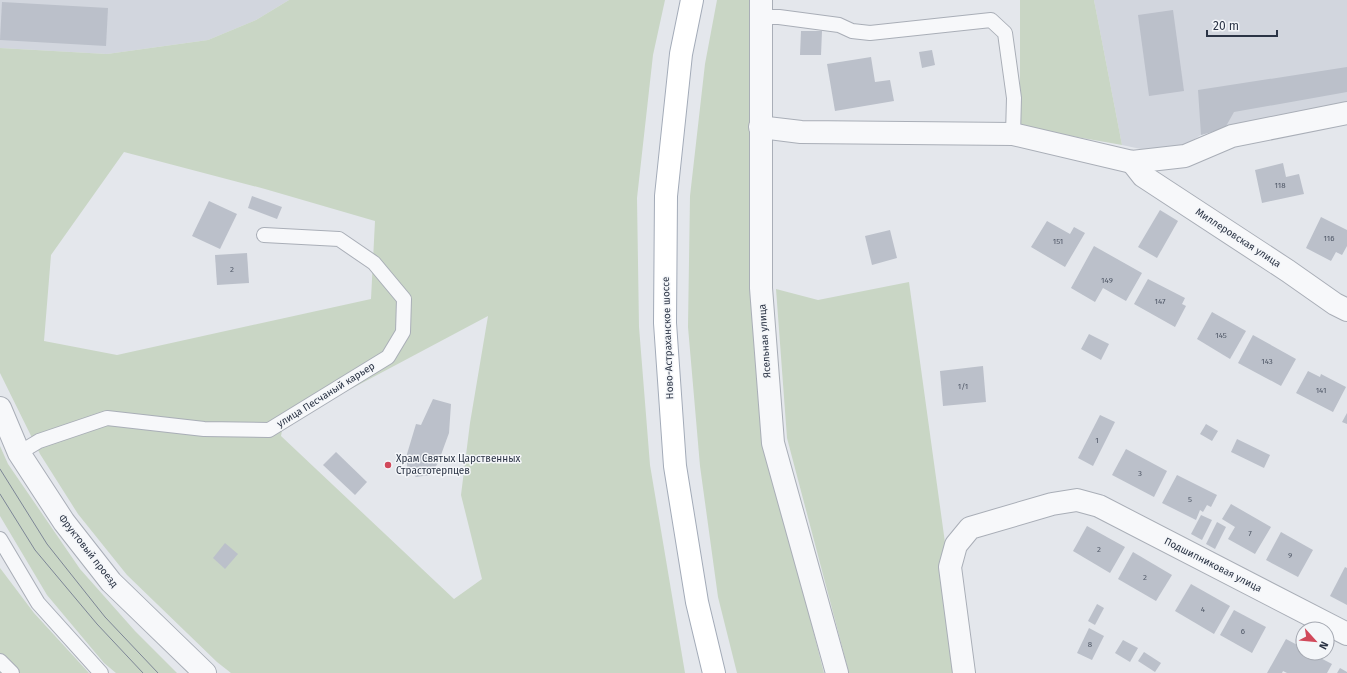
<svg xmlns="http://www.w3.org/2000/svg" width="1347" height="673" viewBox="0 0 1347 673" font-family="'Fira Sans',sans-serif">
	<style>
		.built { fill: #d2d6de }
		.green { fill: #c9d6c5; fill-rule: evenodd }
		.building { fill: #bbc0ca }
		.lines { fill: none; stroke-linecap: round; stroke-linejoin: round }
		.service-casing { stroke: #a9aeb7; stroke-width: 16 }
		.minor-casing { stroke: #a9aeb7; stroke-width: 24 }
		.tertiary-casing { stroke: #a9aeb7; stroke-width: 24 }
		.primary-casing { stroke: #a3abb8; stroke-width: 24 }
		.service { stroke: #f7f8fa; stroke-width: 14 }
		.minor { stroke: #f7f8fa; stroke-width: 22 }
		.tertiary { stroke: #f7f8fa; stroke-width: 22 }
		.primary { stroke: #fff; stroke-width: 22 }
		.tram { stroke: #7d8696; stroke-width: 1 }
		.poi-dot { fill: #d1495b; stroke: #f4f6f9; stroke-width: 1.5 }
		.labels { text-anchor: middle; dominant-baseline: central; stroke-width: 3; stroke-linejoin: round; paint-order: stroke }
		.number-label { font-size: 8px; fill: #4f5766 }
		.street-label { font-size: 10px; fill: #2b3445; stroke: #f4f6f9 }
		.poi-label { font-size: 10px; fill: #2b3445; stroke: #f4f6f9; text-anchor: start }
	</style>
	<rect width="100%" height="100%" fill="#e4e7ec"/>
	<g class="built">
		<path d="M0,0H289L256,20L208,40L107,54L0,48Z"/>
		<path d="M1094,0H1347V106L1225,128L1201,135L1179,149L1155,152L1122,145Z"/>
	</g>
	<g class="green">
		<path d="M289,0H665L653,55L637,198L639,327L650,465L685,673H231L217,662L127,575L78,514L40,454L0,373V48L107,54L208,40L256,20ZM124,152L265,189L375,221L371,299L117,355L44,341L51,255ZM488,316L470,423L461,495L482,579L454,599L281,436L283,425Z"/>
		<path d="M717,0H753L765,443L824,673H737L718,597L700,466L688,327L690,196L705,64Z"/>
		<path d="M1020,0H1094L1122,145L1020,127Z"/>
		<path d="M909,282L963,673H849L787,438L776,289L818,300Z"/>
		<path d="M0,446L8,464L80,569L135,631L177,673H116L104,663L47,595L0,516Z"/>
		<path d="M0,568L34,613L89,673H0Z"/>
	</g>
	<g class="building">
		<path d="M2,2L108,8L106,46L0,40Z"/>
		<path d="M1173,10L1184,91L1149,96L1138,15Z"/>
		<path d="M801,31H822L821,55H800Z"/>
		<path d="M932,50L935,65L922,68L919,52Z"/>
		<path d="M871,57L875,82L890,80L894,101L835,111L827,64Z"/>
		<path d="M1347,67V92L1234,112L1225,128L1201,135L1198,90Z"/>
		<path d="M1283,163L1286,177L1299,174L1304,194L1262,203L1255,170Z"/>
		<path d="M252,196L282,207L277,219L248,208Z"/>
		<path d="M209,201L237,214L220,249L192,236Z"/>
		<path d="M1160,210L1178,221L1157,258L1138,247Z"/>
		<path d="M1321,217L1347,230V246L1342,255L1336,252L1331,261L1306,248Z"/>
		<path d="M1047,221L1070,234L1074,227L1085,233L1065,267L1031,247Z"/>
		<path d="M890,230L897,258L872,265L865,236Z"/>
		<path d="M1094,246L1142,273L1126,301L1103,288L1095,302L1071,288Z"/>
		<path d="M247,253L249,283L217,285L215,255Z"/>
		<path d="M1148,279L1185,298L1182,304L1186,306L1175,327L1134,304Z"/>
		<path d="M1212,312L1246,331L1230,359L1197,339Z"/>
		<path d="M1089,334L1109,344L1101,360L1081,349Z"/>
		<path d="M1253,335L1296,359L1281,386L1238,363Z"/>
		<path d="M983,366L986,402L943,406L940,371Z"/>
		<path d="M1308,371L1320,377L1321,374L1346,387L1333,412L1296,393Z"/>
		<path d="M433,399L451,404L449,433L438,463L430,475L416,477L407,468V454L416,424L421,425Z"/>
		<path d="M1347,413V424L1342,422Z"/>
		<path d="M1100,415L1115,422L1093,466L1078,458Z"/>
		<path d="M1206,424L1218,431L1212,441L1200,434Z"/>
		<path d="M1237,439L1270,455L1264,468L1231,452Z"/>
		<path d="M1126,449L1167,471L1154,497L1112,475Z"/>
		<path d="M336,452L367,482L355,495L323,465Z"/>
		<path d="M1177,475L1217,495L1211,507L1207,505L1203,512L1200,510L1196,520L1162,503Z"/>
		<path d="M1231,504L1271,527L1255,554L1228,539L1235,527L1222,519Z"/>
		<path d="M1201,515L1212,520L1202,540L1191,534Z"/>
		<path d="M1217,522L1226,527L1215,549L1206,544Z"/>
		<path d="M1087,526L1125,547L1110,573L1073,551Z"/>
		<path d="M1281,532L1313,550L1298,577L1266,560Z"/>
		<path d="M225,543L238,554L225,569L213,558Z"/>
		<path d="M1133,552L1172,575L1156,601L1118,579Z"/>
		<path d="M1345,567L1347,568V605L1330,596Z"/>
		<path d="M1191,584L1230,606L1214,634L1175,611Z"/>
		<path d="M1097,604L1104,608L1095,625L1088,621Z"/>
		<path d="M1234,610L1266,627L1252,653L1220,635Z"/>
		<path d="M1089,628L1104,636L1092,660L1077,653Z"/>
		<path d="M1286,639L1303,648V653H1311L1332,664L1327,673H1287L1283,671L1282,673H1267Z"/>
		<path d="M1123,640L1138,648L1130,662L1115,653Z"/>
		<path d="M1144,652L1161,663L1155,672L1138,661Z"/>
		<path d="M1340,668L1347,672V673H1337Z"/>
	</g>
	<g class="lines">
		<defs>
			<g id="service">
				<path d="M760,17H779L839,25L852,31L870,33L991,20L1005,33L1014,98L1013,134"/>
				<path d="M19,453L39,441L107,418L204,429L269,430L388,357L403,332L404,299L374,263L339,239L264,235"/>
				<path d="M0,539L38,603L101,673"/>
				<path d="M0,661L12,673"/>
			</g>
			<g id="minor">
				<path d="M761,0V288L773,443L837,673"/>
				<path d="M760,127L801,132L1013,134L1132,162L1185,156L1232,136L1347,113"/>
				<path d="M1132,162L1143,176L1288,271L1335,304L1347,310"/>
				<path d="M964,673L950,567L956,545L970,528L1052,504L1077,500L1099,506L1347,634"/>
			</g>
			<path id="tertiary" d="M0,408L19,453L64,522L111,582L205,673"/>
			<path id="primary" d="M692,0L681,54L666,196L665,323L675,466L697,602L714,673"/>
		</defs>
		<use href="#service" class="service-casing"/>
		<use href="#minor" class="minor-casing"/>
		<use href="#tertiary" class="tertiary-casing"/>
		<use href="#primary" class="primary-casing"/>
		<use href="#service" class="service"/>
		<use href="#minor" class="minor"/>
		<use href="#tertiary" class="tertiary"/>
		<use href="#primary" class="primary"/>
		<g class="tram">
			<path d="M0,469L47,544L105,617L158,673"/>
			<path d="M0,494L35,550L97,624L143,673"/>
		</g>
	</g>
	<circle class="poi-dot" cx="388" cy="465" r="4"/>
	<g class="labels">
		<g class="number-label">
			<text x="1280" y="185">118</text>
			<text x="1329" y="238">116</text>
			<text x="1058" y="241">151</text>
			<text x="232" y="269">2</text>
			<text x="1107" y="280">149</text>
			<text x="1160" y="301">147</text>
			<text x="1221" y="335">145</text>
			<text x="1267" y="361">143</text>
			<text x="963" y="386">1/1</text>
			<text x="1321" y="390">141</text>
			<text x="1097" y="440">1</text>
			<text x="1140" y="473">3</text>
			<text x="1190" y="499">5</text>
			<text x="1250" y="533">7</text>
			<text x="1099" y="549">2</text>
			<text x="1290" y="555">9</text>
			<text x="1145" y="577">2</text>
			<text x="1203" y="609">4</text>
			<text x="1243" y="631">6</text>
			<text x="1090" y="644">8</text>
		</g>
		<g class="street-label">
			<text transform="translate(1238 238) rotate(33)">Миллеровская улица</text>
			<text transform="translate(668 338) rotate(-92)">Ново-Астраханское шоссе</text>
			<text transform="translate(765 341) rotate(-94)">Ясельная улица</text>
			<text transform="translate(326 395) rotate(-32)">улица Песчаный карьер</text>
			<text transform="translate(88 551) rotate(52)">Фруктовый проезд</text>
			<text transform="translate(1213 565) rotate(27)">Подшипниковая улица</text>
		</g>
		<g class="poi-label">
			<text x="396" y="459">Храм Святых Царственных<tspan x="396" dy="12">Страстотерпцев</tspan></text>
		</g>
	</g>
	<g transform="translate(1315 641) rotate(117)"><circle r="19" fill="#f4f6f9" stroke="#a4a8b1"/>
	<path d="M0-3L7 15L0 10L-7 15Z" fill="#d1495b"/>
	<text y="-6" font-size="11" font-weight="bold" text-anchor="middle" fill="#2b3445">N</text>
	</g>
	<path d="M1207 30v6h70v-6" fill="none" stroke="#2b3445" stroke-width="2"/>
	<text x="1213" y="30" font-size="12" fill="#2b3445" stroke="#f4f6f9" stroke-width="3" paint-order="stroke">20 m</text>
</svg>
